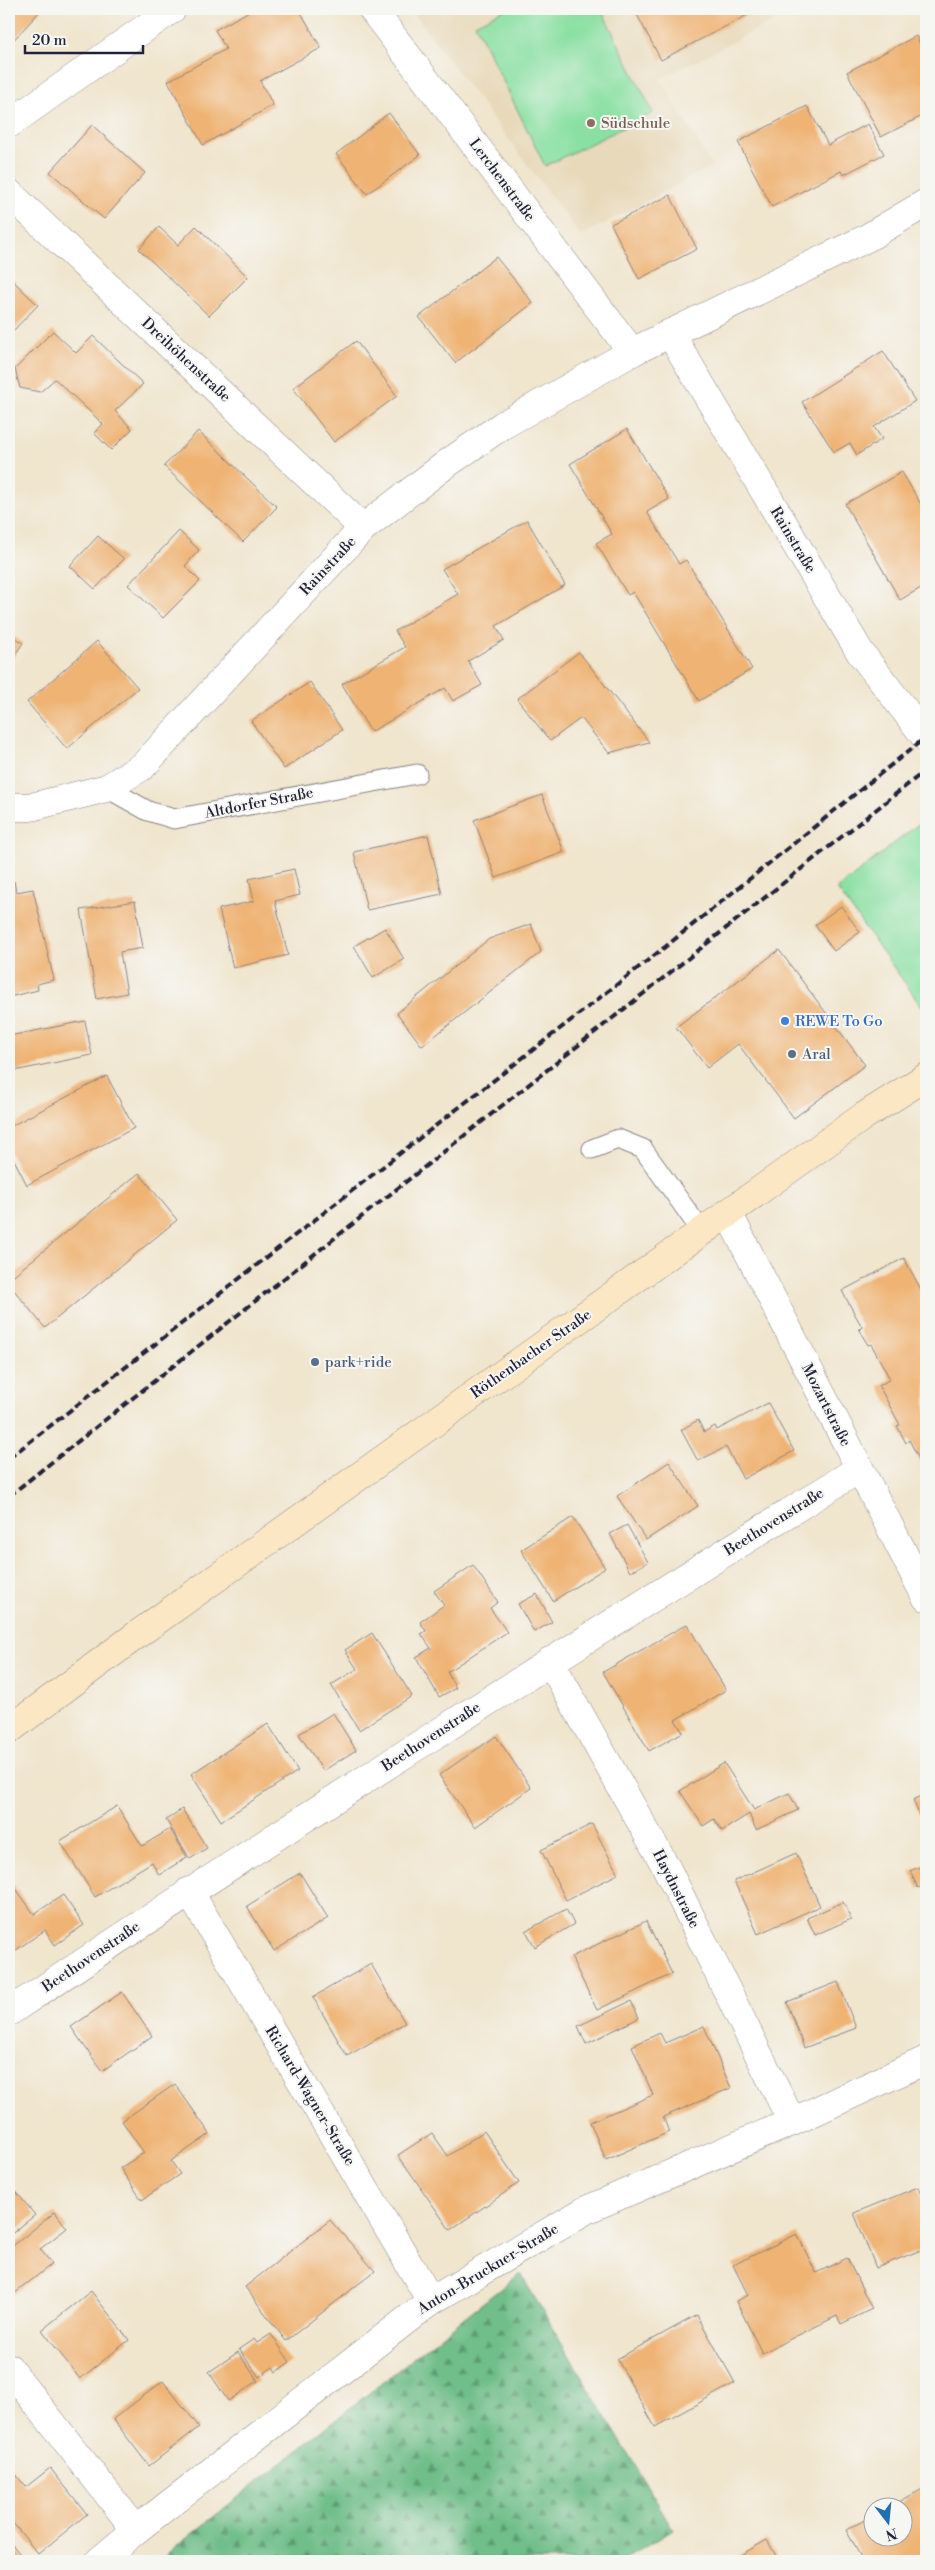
<svg xmlns="http://www.w3.org/2000/svg" width="935" height="2570" viewBox="0 0 935 2570" font-family="'Libre Bodoni',serif">
	<style>
		.built { fill: #e8d9ba }
		.grass { fill: #8ae0a3; stroke: #56816f }
		.forest { fill: url(#forest-firs); stroke: #487062 }
		.building { fill: #efb373 }
		.lines { fill: none; stroke-linecap: round; stroke-linejoin: round }
		.lane-casing { stroke: #898484; stroke-width: 21 }
		.street-casing { stroke: #898484; stroke-width: 29 }
		.secondary-casing { stroke: #898484; stroke-width: 29 }
		.lane { stroke: #fff; stroke-width: 19 }
		.street { stroke: #fff; stroke-width: 28 }
		.secondary { stroke: #fbe7c3; stroke-width: 28 }
		.rail { stroke: #22223b; stroke-width: 4; stroke-dasharray: 8 4; stroke-linecap: butt }
		.education-dot { fill: #8d6e63; stroke: #f6f6f2; stroke-width: 2 }
		.shop-dot { fill: #3f7fe0; stroke: #f6f6f2; stroke-width: 2 }
		.service-dot { fill: #5c6f8a; stroke: #f6f6f2; stroke-width: 2 }
		.labels { text-anchor: middle; dominant-baseline: central; stroke-width: 4; stroke-linejoin: round; paint-order: stroke }
		.education-label { font-size: 15px; fill: #785e54; stroke: #f6f6f2; text-anchor: start }
		.street-label { font-size: 15px; fill: #22223b; stroke: #f6f6f2 }
		.shop-label { font-size: 15px; fill: #366cbe; stroke: #f6f6f2; text-anchor: start }
		.service-label { font-size: 15px; fill: #4e5e75; stroke: #f6f6f2; text-anchor: start }
	</style>
	<defs>
		<pattern id="forest-firs" width="22" height="20" patternUnits="userSpaceOnUse" patternTransform="scale(1.25)"><rect width="22" height="20" fill="#6fbe89"/><path d="M5 1l3.5 6h-7zM16 11l3.5 6h-7z" fill="#5b9a71"/></pattern>
	</defs>
	<rect width="100%" height="100%" fill="#f6f6f2"/>
	<filter id="ink" filterUnits="userSpaceOnUse"><feTurbulence type="fractalNoise" baseFrequency=".02" numOctaves="2"/><feDisplacementMap in="SourceGraphic" scale="10" xChannelSelector="R" yChannelSelector="G"/><feConvolveMatrix kernelMatrix="1 2 1 2 8 2 1 2 1" color-interpolation-filters="sRGB"/></filter>
	<filter id="wash" filterUnits="userSpaceOnUse"><feTurbulence type="fractalNoise" baseFrequency=".0096" numOctaves="4" result="noise"/><feDisplacementMap in="SourceGraphic" scale="20" xChannelSelector="R" yChannelSelector="G"/><feGaussianBlur stdDeviation="1.12" result="paint"/><feColorMatrix in="noise" values="0 0 0 0 0 0 0 0 0 0 0 0 0 0 0 0 0 1.4 0 .05"/><feComposite in="paint" operator="in"/></filter>
	<g filter="url(#wash)">
		<rect width="100%" height="100%" fill="#f0e5cd"/>
		<path class="built" d="M411,9H797L660,79L712,166L581,236Z"/>
		<g class="grass">
			<path d="M505,9H601L653,113L545,166L475,24Z"/>
			<path d="M926,818V1012L837,889Z"/>
		</g>
		<path class="forest" d="M520,2273L673,2529L622,2561H158Z"/>
		<g id="blocks">
			<g class="building">
				<path d="M9,9H42L9,45Z"/>
				<path d="M253,9H299L321,48L260,81L273,105L203,145L168,81L226,49L215,30Z"/>
				<path d="M634,9H759L661,60Z"/>
				<path d="M916,36L926,55V114L881,137L847,72Z"/>
				<path d="M807,106L828,145L868,124L884,154L843,175L841,171L772,207L738,142Z"/>
				<path d="M389,113L420,155L367,194L336,154Z"/>
				<path d="M92,125L145,173L104,219L50,172Z"/>
				<path d="M670,195L697,249L639,279L611,224Z"/>
				<path d="M196,226L248,277L209,316L139,249L159,227L178,245Z"/>
				<path d="M496,257L533,303L455,363L419,317Z"/>
				<path d="M9,277L38,305L9,335Z"/>
				<path d="M53,331L76,353L93,336L143,384L115,411L132,429L111,450L94,433L103,424L55,379L40,392L20,388L15,369Z"/>
				<path d="M356,341L397,396L334,442L293,388Z"/>
				<path d="M883,351L915,401L874,427L882,439L857,455L850,443L834,452L802,402Z"/>
				<path d="M627,429L669,499L647,512L679,564L686,560L752,669L699,701L633,592L628,595L596,543L612,534L570,464Z"/>
				<path d="M198,431L277,507L243,542L164,466Z"/>
				<path d="M902,472L926,513V585L900,600L845,504Z"/>
				<path d="M527,520L565,585L496,626L504,640L468,661L482,685L453,701L445,688L371,732L342,684L405,647L395,631L458,594L442,569Z"/>
				<path d="M179,531L199,550L185,566L200,581L163,618L128,585Z"/>
				<path d="M98,536L124,559L95,589L70,566Z"/>
				<path d="M9,633L23,643L9,663Z"/>
				<path d="M97,641L138,688L67,749L27,702Z"/>
				<path d="M579,652L649,742L609,753L581,718L550,741L517,699Z"/>
				<path d="M310,682L342,730L284,769L251,721Z"/>
				<path d="M542,795L564,852L496,878L474,820Z"/>
				<path d="M428,835L442,894L367,910L354,852Z"/>
				<path d="M294,869L300,895L275,901L288,955L233,968L219,909L254,901L249,879Z"/>
				<path d="M14,881L16,892L33,889L54,980L37,984L38,990L9,997V882Z"/>
				<path d="M135,901L143,948L120,952L127,993L97,999L81,910Z"/>
				<path d="M841,906L860,932L834,951L815,925Z"/>
				<path d="M531,924L541,952L422,1046L397,1013L489,939Z"/>
				<path d="M385,928L404,959L373,978L354,946Z"/>
				<path d="M779,950L865,1065L794,1118L738,1044L707,1068L676,1027Z"/>
				<path d="M85,1021L92,1055L9,1072V1036Z"/>
				<path d="M107,1076L134,1128L27,1185L9,1150V1127Z"/>
				<path d="M139,1173L177,1220L45,1328L9,1284V1279Z"/>
				<path d="M904,1258L926,1299V1472L909,1440L906,1443L897,1426L900,1425L879,1386L890,1379L871,1344L868,1345L859,1330L862,1327L842,1291Z"/>
				<path d="M768,1403L794,1451L743,1479L726,1447L698,1461L681,1430L698,1420L704,1432L715,1426L717,1430Z"/>
				<path d="M669,1462L698,1506L646,1540L617,1496Z"/>
				<path d="M573,1517L605,1568L553,1601L521,1550Z"/>
				<path d="M627,1525L648,1562L630,1572L610,1534Z"/>
				<path d="M473,1565L498,1602L490,1608L507,1632L447,1672L456,1688L439,1697L416,1657L431,1648L421,1634L426,1631L420,1622L444,1605L434,1591Z"/>
				<path d="M537,1594L552,1622L534,1632L518,1604Z"/>
				<path d="M687,1624L726,1690L675,1720L683,1732L649,1751L603,1672Z"/>
				<path d="M372,1633L412,1696L359,1730L331,1685L357,1669L345,1650Z"/>
				<path d="M333,1713L356,1750L323,1771L299,1734Z"/>
				<path d="M268,1724L298,1771L221,1821L191,1774Z"/>
				<path d="M496,1736L531,1788L475,1827L439,1775Z"/>
				<path d="M724,1763L754,1810L789,1793L798,1810L756,1830L749,1814L722,1831L714,1819L703,1826L680,1791Z"/>
				<path d="M926,1794V1831L913,1800Z"/>
				<path d="M117,1806L142,1846L170,1829L187,1857L159,1875L152,1862L95,1897L60,1841Z"/>
				<path d="M182,1809L207,1848L190,1859L166,1820Z"/>
				<path d="M592,1824L618,1874L566,1900L541,1850Z"/>
				<path d="M796,1853L820,1906L758,1934L734,1881Z"/>
				<path d="M926,1864V1884L918,1888L910,1871Z"/>
				<path d="M300,1873L328,1918L274,1951L247,1906Z"/>
				<path d="M9,1879L34,1914L63,1895L84,1925L55,1945L45,1930L9,1955Z"/>
				<path d="M843,1902L851,1919L815,1935L807,1918Z"/>
				<path d="M566,1909L574,1924L535,1947L526,1931Z"/>
				<path d="M646,1921L672,1974L597,2010L571,1957Z"/>
				<path d="M371,1964L405,2023L347,2056L313,1997Z"/>
				<path d="M838,1982L856,2028L804,2048L787,2002Z"/>
				<path d="M122,1992L152,2036L102,2071L71,2027Z"/>
				<path d="M631,2001L639,2018L586,2044L578,2026Z"/>
				<path d="M704,2026L731,2088L663,2117L669,2132L606,2160L590,2122L653,2095L632,2046L660,2033L665,2043Z"/>
				<path d="M175,2084L210,2134L171,2161L180,2174L142,2200L120,2168L144,2153L122,2121Z"/>
				<path d="M484,2131L519,2183L450,2230L398,2155L432,2133L448,2156Z"/>
				<path d="M9,2183L35,2215L9,2236Z"/>
				<path d="M918,2187L926,2207V2248L876,2268L854,2213Z"/>
				<path d="M55,2212L67,2228L40,2249L52,2264L14,2294L9,2287V2249Z"/>
				<path d="M330,2220L375,2271L286,2341L245,2287Z"/>
				<path d="M797,2234L816,2273L847,2258L872,2309L841,2324L837,2316L762,2353L736,2301L748,2295L733,2265Z"/>
				<path d="M91,2291L129,2340L80,2379L42,2330Z"/>
				<path d="M697,2315L735,2383L655,2427L617,2359Z"/>
				<path d="M271,2334L290,2362L276,2372L273,2367L259,2377L239,2349L254,2339L257,2343Z"/>
				<path d="M238,2352L258,2381L228,2401L209,2372Z"/>
				<path d="M163,2381L199,2427L149,2466L113,2419Z"/>
				<path d="M9,2466L26,2487L50,2468L87,2514L38,2554L9,2518Z"/>
				<path d="M926,2487V2561H863L846,2530L872,2516V2538H902V2508H888Z"/>
				<path d="M767,2540L779,2561H730Z"/>
				<path d="M9,2541L26,2561H9Z"/>
			</g>
		</g>
	</g>
	<g filter="url(#ink)">
		<use href="#blocks" fill-opacity="0" stroke="#898484" stroke-width="1"/>
		<g class="lines">
			<defs>
				<g id="lane">
					<path d="M107,788L148,811L174,819L417,774"/>
					<path d="M592,1149L618,1139L643,1149L702,1232"/>
				</g>
				<g id="street">
					<path d="M372,9L632,352"/>
					<path d="M9,124L172,9"/>
					<path d="M9,193L363,528"/>
					<path d="M670,333L860,652L926,738"/>
					<path d="M9,807H31L107,788L143,766L363,528L445,465L503,425L632,352L867,238L926,203"/>
					<path d="M728,1213L926,1597"/>
					<path d="M550,1661L666,1867L792,2122"/>
					<path d="M189,1891L431,2301"/>
					<path d="M9,2012C288,1825 573,1647 859,1469"/>
					<path d="M9,2368L136,2530"/>
					<path d="M99,2561L136,2530L431,2301L586,2210L792,2122L926,2060"/>
				</g>
				<path id="secondary" d="M9,1730L138,1634L864,1116L926,1077"/>
			</defs>
			<use href="#lane" class="lane-casing"/>
			<use href="#street" class="street-casing"/>
			<use href="#secondary" class="secondary-casing"/>
			<use href="#lane" class="lane"/>
			<use href="#street" class="street"/>
			<use href="#secondary" class="secondary"/>
			<g class="rail">
				<path d="M9,1458L665,947L926,737"/>
				<path d="M9,1496L926,770"/>
			</g>
		</g>
	</g>
	<circle class="education-dot" cx="591" cy="123" r="5"/>
	<circle class="shop-dot" cx="785" cy="1021" r="5"/>
	<g class="service-dot">
		<circle cx="792" cy="1054" r="5"/>
		<circle cx="315" cy="1362" r="5"/>
	</g>
	<g class="labels">
		<g class="education-label">
			<text x="601" y="123">Südschule</text>
		</g>
		<g class="street-label">
			<text transform="translate(502 180) rotate(53)">Lerchenstraße</text>
			<text transform="translate(186 360) rotate(43)">Dreihöhenstraße</text>
			<text transform="translate(793 540) rotate(59)">Rainstraße</text>
			<text transform="translate(328 566) rotate(-47)">Rainstraße</text>
			<text transform="translate(259 803) rotate(-11)">Altdorfer Straße</text>
			<text transform="translate(531 1354) rotate(-35)">Röthenbacher Straße</text>
			<text transform="translate(826 1405) rotate(63)">Mozartstraße</text>
			<text transform="translate(774 1522) rotate(-32)">Beethovenstraße</text>
			<text transform="translate(431 1737) rotate(-33)">Beethovenstraße</text>
			<text transform="translate(676 1889) rotate(63)">Haydnstraße</text>
			<text transform="translate(91 1957) rotate(-34)">Beethovenstraße</text>
			<text transform="translate(310 2096) rotate(59)">Richard-Wagner-Straße</text>
			<text transform="translate(488 2269) rotate(-31)">Anton-Bruckner-Straße</text>
		</g>
		<g class="shop-label">
			<text x="795" y="1021">REWE To Go</text>
		</g>
		<g class="service-label">
			<text x="802" y="1054">Aral</text>
			<text x="325" y="1362">park+ride</text>
		</g>
	</g>
	<rect width="935" height="2570" fill="none" stroke="#f6f6f2" stroke-width="30"/>
	<g transform="translate(888 2522) rotate(164)"><circle r="24" fill="#f6f6f2" stroke="#a1a1a9"/>
	<path d="M0-4L9 19L0 12L-9 19Z" fill="#1f6fb2"/>
	<text y="-8" font-size="14" font-weight="bold" text-anchor="middle" fill="#22223b">N</text>
	</g>
	<path d="M25 45v8h118v-8" fill="none" stroke="#22223b" stroke-width="2.5"/>
	<text x="32" y="45" font-size="15" fill="#22223b" stroke="#f6f6f2" stroke-width="4" paint-order="stroke">20 m</text>
</svg>
